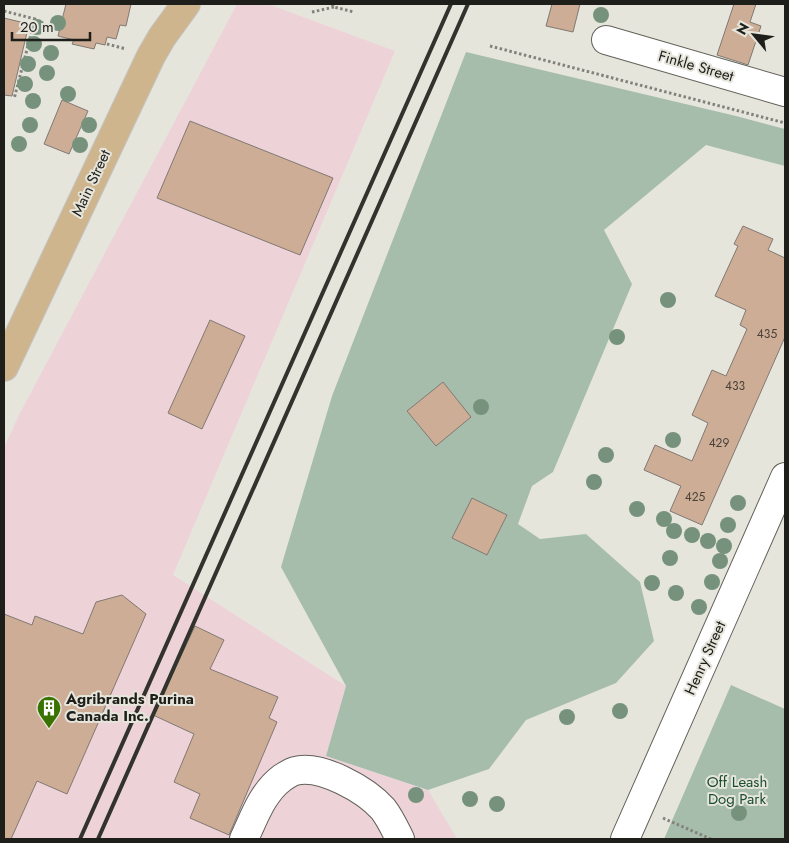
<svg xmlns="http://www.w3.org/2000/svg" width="789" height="843" viewBox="0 0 789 843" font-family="Jost,sans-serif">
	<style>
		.industrial { fill: #edd3d8 }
		.green { fill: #a7bdac }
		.building { fill: #cdad96; stroke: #807973 }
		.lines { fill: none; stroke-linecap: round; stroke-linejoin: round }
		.minor-casing { stroke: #626159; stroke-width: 30 }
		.major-casing { stroke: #c4c4c3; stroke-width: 30 }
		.path { stroke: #82827b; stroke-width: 3; stroke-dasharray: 2.5 2.5; stroke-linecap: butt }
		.minor { stroke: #fff; stroke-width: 28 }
		.major { stroke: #ceb58e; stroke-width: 28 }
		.rail { stroke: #33332e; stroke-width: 4 }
		.tree { fill: #76927c }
		.labels { text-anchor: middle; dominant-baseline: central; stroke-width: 4; stroke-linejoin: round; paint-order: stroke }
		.number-label { font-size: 12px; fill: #4a4239 }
		.street-label { font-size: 15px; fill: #1e1e1a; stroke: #e6e5dc }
		.poi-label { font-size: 15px; font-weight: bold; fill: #1e1e1a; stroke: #e6e5dc; text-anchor: start }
		.park-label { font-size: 15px; fill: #1a4e2e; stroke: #e6e5dc }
	</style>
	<rect width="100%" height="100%" fill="#e6e5dc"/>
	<path class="industrial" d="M237,4H268L395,51L173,575L346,686L326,756L428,790L456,837L455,839H4V448L19,415Z"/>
	<g class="green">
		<path d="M466,52L736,116L785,129V166L706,145L604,230L632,284L553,472L532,486L518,524L540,539L586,534L640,582L654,641L616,683L526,720L489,769L428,790L326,756L346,686L281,567L332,396Z"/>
		<path d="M731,685L785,709V839H664Z"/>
	</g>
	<g class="building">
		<path d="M66,4H131L126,26L120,25L116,39L107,37L105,45L96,43L94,49L72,44L74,40L58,36Z"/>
		<path d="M552,4H580L573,32L546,26Z"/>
		<path d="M734,4H756L750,22L761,26L748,65L717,55Z"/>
		<path d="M4,18L29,24L12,96L4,95Z"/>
		<path d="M62,100L88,111L69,154L44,144Z"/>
		<path d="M190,121L333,178L300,255L157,198Z"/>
		<path d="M743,226L773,239L768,250L785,258V337L702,525L670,511L681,486L644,470L655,445L692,461L708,423L692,415L712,370L726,376L747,329L740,325L746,310L715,296L738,246L734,244Z"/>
		<path d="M210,320L245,336L202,429L168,413Z"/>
		<path d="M443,382L471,417L436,446L407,411Z"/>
		<path d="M472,498L507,515L487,555L452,538Z"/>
		<path d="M122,595L146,614L67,794L37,781L11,839H4V614L32,625L35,616L83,634L96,602Z"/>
		<path d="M195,626L224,640L210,669L278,697L269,718L277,722L229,835L190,818L200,794L174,782L194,734L153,715Z"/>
	</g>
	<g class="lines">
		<defs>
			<g id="minor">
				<path d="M606,40L785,92"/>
				<path d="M244,839C254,818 262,793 282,778C285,776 291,772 295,771C321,764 366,790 383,809C390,818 395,829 400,839"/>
				<path d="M625,839L785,477"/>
			</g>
			<path id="major" d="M4,367L151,56L162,37L186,4"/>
		</defs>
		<use href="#minor" class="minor-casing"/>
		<use href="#major" class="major-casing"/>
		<g class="path">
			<path d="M332,4L334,7L354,12"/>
			<path d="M4,11L35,19L14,99"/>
			<path d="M312,12L334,7"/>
			<path d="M107,44L126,49"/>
			<path d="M490,46L785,123"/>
			<path d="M663,818L711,839"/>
		</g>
		<use href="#minor" class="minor"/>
		<use href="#major" class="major"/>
		<g class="rail">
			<path d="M80,839L451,4"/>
			<path d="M98,839L468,4"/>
		</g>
	</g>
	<g class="tree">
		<circle cx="601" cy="15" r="8"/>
		<circle cx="58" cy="23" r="8"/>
		<circle cx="37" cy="27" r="8"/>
		<circle cx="34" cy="44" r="8"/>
		<circle cx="51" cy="53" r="8"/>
		<circle cx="28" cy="64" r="8"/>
		<circle cx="47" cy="73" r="8"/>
		<circle cx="25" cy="84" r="8"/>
		<circle cx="68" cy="94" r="8"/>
		<circle cx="33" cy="101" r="8"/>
		<circle cx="30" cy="125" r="8"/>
		<circle cx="89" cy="125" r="8"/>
		<circle cx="19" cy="144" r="8"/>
		<circle cx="80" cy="145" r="8"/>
		<circle cx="668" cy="300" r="8"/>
		<circle cx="617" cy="337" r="8"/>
		<circle cx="481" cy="407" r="8"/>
		<circle cx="673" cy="440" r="8"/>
		<circle cx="606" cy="455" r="8"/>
		<circle cx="594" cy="482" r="8"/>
		<circle cx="738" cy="503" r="8"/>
		<circle cx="637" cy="509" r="8"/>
		<circle cx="664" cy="519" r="8"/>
		<circle cx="728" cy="525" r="8"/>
		<circle cx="674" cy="531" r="8"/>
		<circle cx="692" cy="535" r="8"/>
		<circle cx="708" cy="541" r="8"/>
		<circle cx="724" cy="546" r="8"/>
		<circle cx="670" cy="558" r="8"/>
		<circle cx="720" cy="561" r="8"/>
		<circle cx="712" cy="582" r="8"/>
		<circle cx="652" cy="583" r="8"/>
		<circle cx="676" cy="593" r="8"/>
		<circle cx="699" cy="607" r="8"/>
		<circle cx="620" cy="711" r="8"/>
		<circle cx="567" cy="717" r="8"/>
		<circle cx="416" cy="795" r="8"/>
		<circle cx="470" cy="799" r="8"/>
		<circle cx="497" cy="804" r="8"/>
		<circle cx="739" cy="813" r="8"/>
	</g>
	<defs>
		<symbol id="building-pin" viewBox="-11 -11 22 30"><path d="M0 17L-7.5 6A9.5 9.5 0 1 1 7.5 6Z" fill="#3a7200" stroke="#e6e5dc"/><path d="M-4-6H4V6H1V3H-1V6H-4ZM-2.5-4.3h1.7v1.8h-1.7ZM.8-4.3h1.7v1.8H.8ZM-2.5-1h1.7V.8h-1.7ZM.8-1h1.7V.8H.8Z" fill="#fff"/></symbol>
	</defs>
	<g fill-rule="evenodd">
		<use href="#building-pin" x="35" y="694" width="28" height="38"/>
	</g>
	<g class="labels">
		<g class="number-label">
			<text x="767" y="334">435</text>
			<text x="735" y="386">433</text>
			<text x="719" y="443">429</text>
			<text x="695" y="497">425</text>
		</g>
		<g class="street-label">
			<text transform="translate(696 66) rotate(16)">Finkle Street</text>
			<text transform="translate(91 183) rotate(-65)">Main Street</text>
			<text transform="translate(705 658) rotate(-66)">Henry Street</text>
		</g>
		<g class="poi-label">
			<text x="66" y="699">Agribrands Purina<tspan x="66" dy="17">Canada Inc.</tspan></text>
		</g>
		<g class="park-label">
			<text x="737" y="782">Off Leash<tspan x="737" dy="17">Dog Park</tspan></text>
		</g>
	</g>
	<rect width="789" height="843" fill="none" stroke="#1e1e1a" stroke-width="10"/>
	<g transform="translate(754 35) rotate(299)" stroke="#e6e5dc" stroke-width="4" paint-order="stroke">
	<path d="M0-4L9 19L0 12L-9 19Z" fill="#1e1e1a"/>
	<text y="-8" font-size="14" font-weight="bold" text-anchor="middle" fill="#1e1e1a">N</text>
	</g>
	<path d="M12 32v8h78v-8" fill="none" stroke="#1e1e1a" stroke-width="2.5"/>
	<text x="20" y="32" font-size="15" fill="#1e1e1a" stroke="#e6e5dc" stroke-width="4" paint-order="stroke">20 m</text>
</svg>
